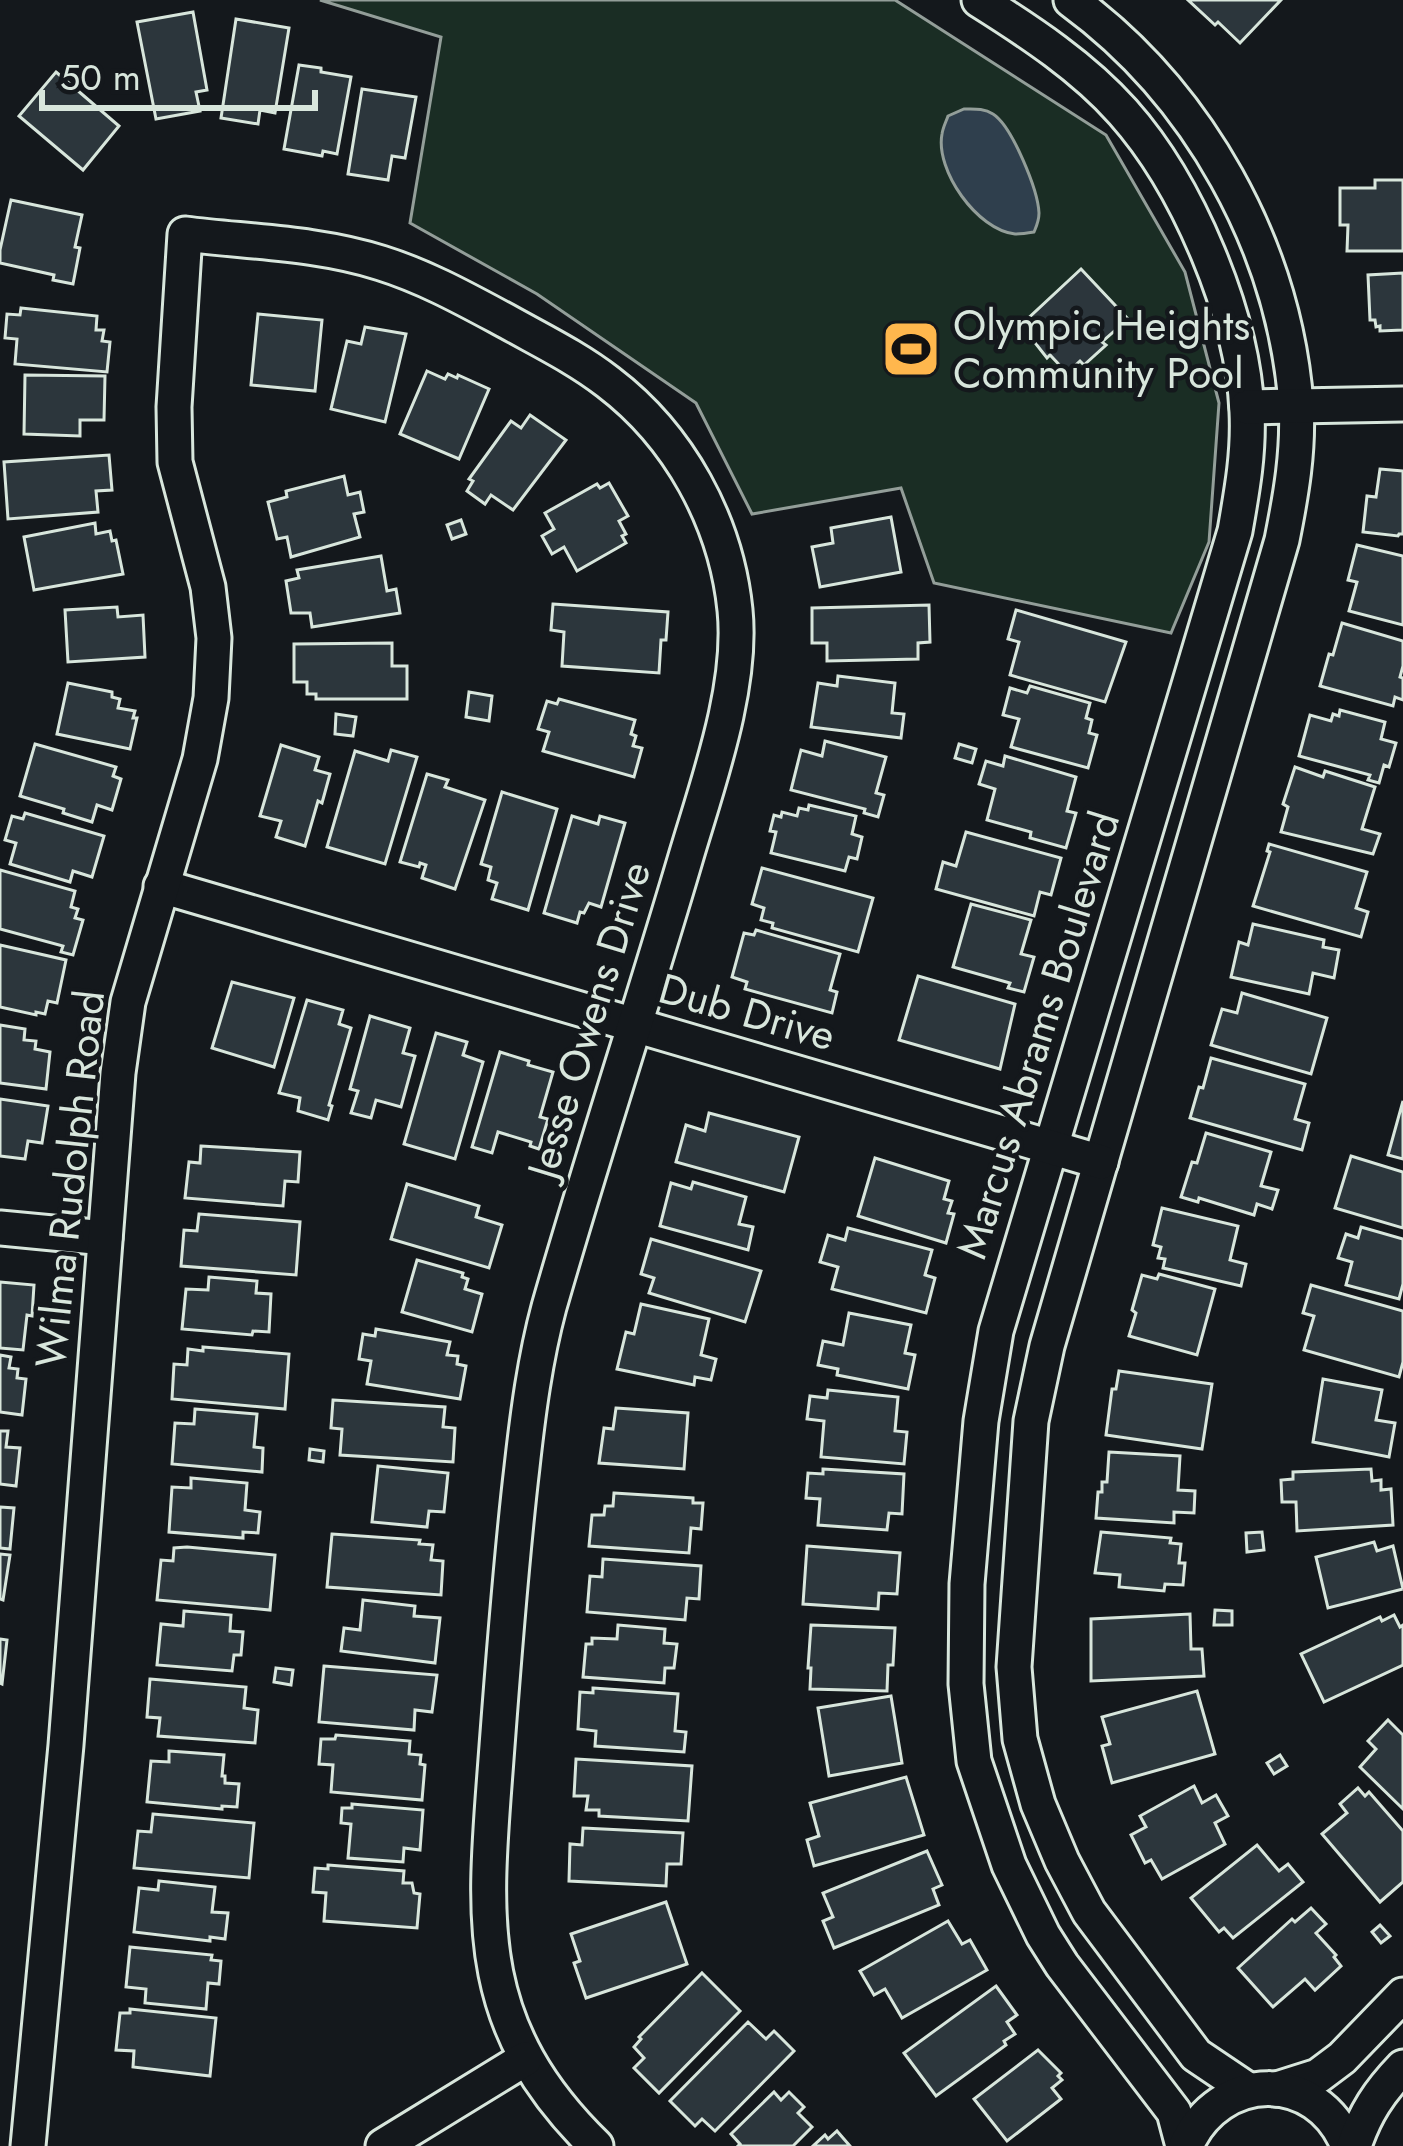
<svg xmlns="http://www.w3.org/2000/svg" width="1403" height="2146" viewBox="0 0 1403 2146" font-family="Jost,sans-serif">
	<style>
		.green { fill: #1a2d24; stroke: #939e99; stroke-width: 3 }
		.water { fill: #2f3f4d; stroke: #939e99; stroke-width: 3 }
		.building { fill: #2c363c; stroke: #d8e6dc; stroke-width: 3 }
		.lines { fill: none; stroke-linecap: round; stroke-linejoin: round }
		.street-casing { stroke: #d8e6dc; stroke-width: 39 }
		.street { stroke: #14181c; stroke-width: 33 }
		.labels { text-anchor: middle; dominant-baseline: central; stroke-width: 9; stroke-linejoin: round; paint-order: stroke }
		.poi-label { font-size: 42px; fill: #d8e6dc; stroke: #14181c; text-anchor: start }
		.street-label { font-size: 42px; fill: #d8e6dc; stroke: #14181c }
	</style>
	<rect width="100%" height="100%" fill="#14181c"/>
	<path class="green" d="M320,0H895L1106,135L1185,272L1219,403L1209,542L1171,633L934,583L901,488L752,514L696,403L537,294L410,223L441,37Z"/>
	<path class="water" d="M964,109C974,109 984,108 993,114C1012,126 1038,190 1039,213C1039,221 1037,225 1034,232C1028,233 1021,234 1015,234C977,230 935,170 942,134C943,127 946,122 948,116Z"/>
	<g class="building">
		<path d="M1188,0H1281L1240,43L1218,22L1215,25Z"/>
		<path d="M193,12L207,90L196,92L200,111L156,119L137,22Z"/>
		<path d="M236,19L289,28L275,113L260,110L258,124L221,118Z"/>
		<path d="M299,65L321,68V72L351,77L337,154L323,151L322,156L284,149Z"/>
		<path d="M56,72L119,126L83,170L19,116Z"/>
		<path d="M362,89L416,97L405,158L392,156L388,180L348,174Z"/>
		<path d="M1375,180H1403V251H1347L1348,225H1340V188H1375Z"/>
		<path d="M11,200L82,215L75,247L80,248L73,284L53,280L54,275L0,263V250Z"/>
		<path d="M1081,269L1128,319L1102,342L1106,345L1084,365L1080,361L1067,373L1050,355L1047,358L1021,325Z"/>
		<path d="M1403,273V330L1380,331V326L1376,327L1375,320H1370L1368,275Z"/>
		<path d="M21,308L97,316L96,330H104L102,341L110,342L107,372L15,364L17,339L5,338L7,314L20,315Z"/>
		<path d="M258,314L322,320L315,391L251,385Z"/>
		<path d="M365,327L406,334L385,422L331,409L347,341L361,344Z"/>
		<path d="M427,371L445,379L448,374L457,378L458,375L489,389L459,459L400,434Z"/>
		<path d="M25,375L105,376L104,420H80V436L24,434Z"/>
		<path d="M530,415L566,440L513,510L491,495L485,504L467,491L473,481L469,479L511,421L521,428Z"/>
		<path d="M109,455L112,490L96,491L98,512L8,519L4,462Z"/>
		<path d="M1380,469L1403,471V534H1399L1398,536L1363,532L1367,496L1376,497Z"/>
		<path d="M344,476L348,495L360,492L364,512L354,514L360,537L291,557L287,537L277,539L268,502L287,497L286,491Z"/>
		<path d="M609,483L628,516L619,521L626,534L622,536L626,543L577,571L564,547L552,554L542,536L554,529L545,513L597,484L600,488Z"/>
		<path d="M891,517L901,572L820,587L812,547L833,543L831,528Z"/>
		<path d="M461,520L466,534L452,539L447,525Z"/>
		<path d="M95,523L96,534L110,531L112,541L116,540L123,574L34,590L24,537Z"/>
		<path d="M1357,545L1403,556V625L1349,611L1357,582L1348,580Z"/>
		<path d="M381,556L387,591L396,589L400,613L312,627L310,613H291L286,581L299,578L297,570Z"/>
		<path d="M553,604L668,612L666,640H661L659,673L562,666L564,632L551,630Z"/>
		<path d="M929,605L930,642L918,643V659L827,661V643H812V608Z"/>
		<path d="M117,607L118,617L143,615L145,657L68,662L65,610Z"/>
		<path d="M1016,610L1126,642L1105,702L1010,675L1019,642L1008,639Z"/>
		<path d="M1342,623L1403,641V666L1400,677L1403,678V700L1395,697L1393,706L1320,686L1329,654L1333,655Z"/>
		<path d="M392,643V666H407V699H316V694H307V682H294V644Z"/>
		<path d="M838,676L895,683L892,713L904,714L901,738L811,727L818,683L837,686Z"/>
		<path d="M68,683L112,692V697L120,699L118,708L135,711L133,718H137L130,749L57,734Z"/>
		<path d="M1030,686L1090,703L1086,718L1092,720L1089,733L1097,735L1088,768L1011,747L1019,719L1003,715L1010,688L1027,693Z"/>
		<path d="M469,692L492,696L489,721L466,717Z"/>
		<path d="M559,699L635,720L631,734L636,736L633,746L642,748L634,777L543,751L549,732L538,729L547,701L557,704Z"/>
		<path d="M1340,710L1385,722L1381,739L1396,743L1389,767L1384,765L1379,783L1368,780L1370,775L1299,756L1310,715L1331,721L1333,714L1339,716Z"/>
		<path d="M336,714L356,717L353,736L335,734Z"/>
		<path d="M825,741L886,757L876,793L884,795L878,817L864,813L865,809L791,790L801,750L822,756Z"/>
		<path d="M35,744L116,767L113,776L121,779L112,810L97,805L92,822L63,813L64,809L20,796Z"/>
		<path d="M959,744L976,749L972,763L955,758Z"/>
		<path d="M281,745L319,757L315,770L330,774L322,803L318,801L305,846L276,837L281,821L260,816Z"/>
		<path d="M391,750L417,757L385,864L327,847L355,751L388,761Z"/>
		<path d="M1005,756L1076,777L1067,811L1076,813L1066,848L1030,838L1031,832L987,820L995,789L979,784L986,761L1003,766Z"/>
		<path d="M1295,767L1323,777L1325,771L1375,787L1362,829L1380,834L1373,854L1281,832L1288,807L1283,804Z"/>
		<path d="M427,774L448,780L445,787L485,800L455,889L422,878L426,865L420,863L419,867L400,862Z"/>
		<path d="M502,792L557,809L528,910L492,899L497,883L488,880L491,867L481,864Z"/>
		<path d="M809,805L856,816L852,834L862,837L857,859L849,857L845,871L771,853L776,832L770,831L774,815L781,817L782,812L797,816L799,808L808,810Z"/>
		<path d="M25,813L104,836L92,877L73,871L70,882L10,864L16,843L5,840L12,816L23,819Z"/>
		<path d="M572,816L598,824L600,816L625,823L601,907L589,903L584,913L580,912L577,923L544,913Z"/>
		<path d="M966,832L1061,858L1051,895L1040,892L1034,916L936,889L943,862L956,866Z"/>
		<path d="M1269,844L1367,872L1356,908L1368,912L1361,937L1253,906L1270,852L1267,851Z"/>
		<path d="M762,868L873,898L858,952L772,928L773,923L761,920L764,908L752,904Z"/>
		<path d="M0,870L75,891L71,907L78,909L75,918L83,920L73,955L61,952L63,946L0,929Z"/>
		<path d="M971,904L1031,920L1021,954L1034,957L1024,992L1008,988L1010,983L953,967Z"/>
		<path d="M1253,924L1324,940L1323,947L1339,950L1334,978L1313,973L1309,994L1231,977L1239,942L1248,945Z"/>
		<path d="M756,930L840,954L830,990L837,992L832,1013L745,989L747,982L732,977L744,933L754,935Z"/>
		<path d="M0,945L66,960L57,1003L48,1001L45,1014L36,1012V1015L0,1007Z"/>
		<path d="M918,976L1015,1004L1000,1069L899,1040Z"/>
		<path d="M232,982L294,998L274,1067L212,1048Z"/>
		<path d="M1242,993L1327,1018L1311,1074L1211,1045L1222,1009L1237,1013Z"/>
		<path d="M307,1000L343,1010L339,1024L351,1028L329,1105L332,1106L328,1120L298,1111L300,1098L279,1093Z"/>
		<path d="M370,1016L410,1028L403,1053L415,1056L401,1107L376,1100L371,1118L351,1113L358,1091L350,1089Z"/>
		<path d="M0,1025L25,1029L24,1040L36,1041L35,1049L50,1052L46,1089L0,1083Z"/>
		<path d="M436,1033L467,1042L463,1055L483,1062L455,1159L404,1144Z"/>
		<path d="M500,1052L529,1061L528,1065L553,1072L540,1117L548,1119L539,1149L530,1146L531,1142L498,1132L492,1153L472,1147Z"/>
		<path d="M1211,1058L1305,1084L1295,1119L1309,1123L1302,1150L1190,1118L1199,1087L1203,1088Z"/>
		<path d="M0,1099L48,1106L42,1143L28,1141L25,1159L0,1156Z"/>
		<path d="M1403,1101V1159L1388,1155Z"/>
		<path d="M709,1113L799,1137L784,1192L676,1162L686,1125L705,1131Z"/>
		<path d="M1206,1133L1271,1152L1261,1186L1278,1190L1272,1209L1257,1204L1254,1215L1199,1198L1198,1202L1181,1197L1192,1162L1197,1163Z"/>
		<path d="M201,1146L300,1152L298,1182L285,1181L283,1206L185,1198L189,1162L200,1163Z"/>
		<path d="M1351,1156L1403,1172V1228L1335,1208Z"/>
		<path d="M875,1158L949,1181L944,1199L952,1201L948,1213L954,1214L946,1243L858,1216Z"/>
		<path d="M693,1182L746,1197L739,1224L753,1227L748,1250L660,1226L671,1183L691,1189Z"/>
		<path d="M407,1184L479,1206L476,1217L502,1225L489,1268L391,1239Z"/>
		<path d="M1162,1208L1238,1226L1230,1260L1246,1264L1241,1286L1163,1268L1165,1259L1158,1258L1161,1247L1153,1245Z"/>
		<path d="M199,1214L300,1222L296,1275L181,1266L184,1230L197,1231Z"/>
		<path d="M1361,1227L1403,1239V1284L1399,1299L1346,1285L1352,1262L1338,1258L1346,1234L1358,1238Z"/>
		<path d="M848,1228L932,1250L925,1275L935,1278L926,1313L832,1289L838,1267L820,1262L828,1235L845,1240Z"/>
		<path d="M651,1239L761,1271L745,1322L649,1293L654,1278L641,1274Z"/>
		<path d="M417,1260L463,1273L462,1277L468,1279L465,1289L482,1294L472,1332L402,1312Z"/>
		<path d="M1159,1274L1215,1289L1197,1355L1129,1336L1136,1313L1132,1310L1142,1275L1157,1279Z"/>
		<path d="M209,1277L257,1281L256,1293L271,1294L269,1332L253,1331L252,1335L182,1329L186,1289L208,1290Z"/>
		<path d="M0,1282L34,1285L32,1316L27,1315L23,1350L0,1348Z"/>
		<path d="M1311,1285L1403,1311V1362L1399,1377L1304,1350L1314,1316L1303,1313Z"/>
		<path d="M641,1304L709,1319L701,1355L716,1359L711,1380L695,1377L694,1385L617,1369L626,1332L634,1334Z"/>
		<path d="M849,1313L911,1325L905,1353L915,1355L908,1389L837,1375L838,1369L818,1365L823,1341L843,1345Z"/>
		<path d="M376,1329L450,1342L447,1355L458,1356L457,1364L466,1366L460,1399L367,1384L371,1361L359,1359L363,1334L375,1336Z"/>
		<path d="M203,1347L289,1354L285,1409L172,1399L174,1364L187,1365L188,1349L203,1351Z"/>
		<path d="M0,1355L11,1357L9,1368L18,1369L17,1378L26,1379L22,1415L0,1412Z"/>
		<path d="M1119,1371L1212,1384L1202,1449L1106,1435L1112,1389H1116Z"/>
		<path d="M1323,1379L1382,1390L1376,1420L1395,1423L1389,1457L1313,1442Z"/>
		<path d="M828,1390L898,1397L895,1431L907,1432L904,1464L821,1457L824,1421L807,1419L810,1396L827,1398Z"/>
		<path d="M333,1400L445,1407L443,1427L455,1428L453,1462L340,1455L342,1429L331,1428Z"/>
		<path d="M616,1408L688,1413L684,1469L599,1463L604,1428L613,1429Z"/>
		<path d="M195,1409L257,1414L254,1447L263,1448L262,1472L172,1464L175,1423L194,1424Z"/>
		<path d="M0,1431H8L6,1447L20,1448L16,1486L0,1484Z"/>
		<path d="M310,1449L324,1451L323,1462L309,1460Z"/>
		<path d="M1109,1452L1180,1456L1178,1490L1195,1491L1194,1513L1174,1512V1523L1096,1518L1098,1492H1102V1482H1107Z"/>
		<path d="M378,1466L448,1473L444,1512L429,1511L427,1527L372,1522Z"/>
		<path d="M823,1469L904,1474L902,1514L889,1513L887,1530L818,1525L820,1499L806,1498L808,1473L823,1474Z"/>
		<path d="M1371,1469L1372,1481L1381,1480V1490L1391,1489L1393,1525L1297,1531L1296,1502H1282L1281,1480L1293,1479V1472Z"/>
		<path d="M191,1478L247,1483L245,1510L260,1512L258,1533L243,1532V1538L169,1532L172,1487L191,1488Z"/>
		<path d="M614,1493L693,1498V1503H703L701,1529L691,1528L689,1553L589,1546L592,1515H604L605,1506H613Z"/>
		<path d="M0,1507L14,1508L10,1549L0,1548Z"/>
		<path d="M1101,1532L1171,1538L1170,1543L1181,1544L1179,1563H1185L1183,1585L1165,1584L1164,1591L1119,1587L1120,1575L1095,1573Z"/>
		<path d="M1262,1532L1264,1550L1247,1552L1246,1533Z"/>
		<path d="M332,1534L420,1540L419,1544L433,1545L431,1560L443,1561L441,1595L327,1587Z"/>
		<path d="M1374,1542L1377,1551L1393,1546L1403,1589L1328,1608L1316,1557Z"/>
		<path d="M807,1546L900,1553L897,1594L879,1593L878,1609L803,1604Z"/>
		<path d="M187,1547L275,1555L270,1610L157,1600L161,1560L173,1561L174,1548Z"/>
		<path d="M0,1554L10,1555L3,1600L0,1599Z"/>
		<path d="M603,1559L701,1566L699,1599L687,1598L685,1620L587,1612L590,1576L602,1577Z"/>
		<path d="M363,1600L415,1606L414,1616L440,1618L435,1663L341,1651L344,1628L360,1630Z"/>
		<path d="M1215,1610L1232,1611V1625H1214Z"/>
		<path d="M184,1611L231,1615L230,1631L243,1632L241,1655H234L232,1671L157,1665L161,1624L183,1626Z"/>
		<path d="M1190,1614L1191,1649H1202L1204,1676L1091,1681V1619Z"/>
		<path d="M1394,1615L1400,1627L1403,1625V1665L1324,1702L1301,1654L1380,1617L1382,1621Z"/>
		<path d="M618,1625L665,1629L664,1643L677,1644L674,1668H665L664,1683L583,1677L586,1644H592V1638L617,1639Z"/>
		<path d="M811,1625L895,1628L893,1665H888L887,1691L810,1689L811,1668H808Z"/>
		<path d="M0,1639L7,1640L2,1684L0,1683Z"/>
		<path d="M324,1666L437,1675L432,1712L415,1710L414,1730L319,1722Z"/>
		<path d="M276,1668L293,1670L291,1685L274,1682Z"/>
		<path d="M150,1679L246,1687L244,1708L258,1710L255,1743L158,1736L160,1718L147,1717Z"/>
		<path d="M593,1688L678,1694L675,1731L686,1732L684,1752L595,1746L596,1731L578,1729L580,1692L593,1693Z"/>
		<path d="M1197,1691L1215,1754L1112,1783L1102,1746L1110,1744L1102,1717Z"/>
		<path d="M891,1696L902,1763L829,1776L818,1708Z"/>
		<path d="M1388,1720L1403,1735V1809L1360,1767L1376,1749L1368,1741Z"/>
		<path d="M336,1735L410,1741L409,1754L421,1755L420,1764L425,1765L422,1800L331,1792L333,1765L319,1764L321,1739H335Z"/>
		<path d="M169,1751L224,1755L222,1776H225V1783L239,1784L237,1807L222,1806V1809L147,1802L151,1761L169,1762Z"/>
		<path d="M1280,1755L1287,1766L1274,1774L1267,1763Z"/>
		<path d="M576,1759L692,1766L688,1821L599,1816V1810H586L588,1796H574Z"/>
		<path d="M906,1777L924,1835L814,1866L807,1840L819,1836L810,1803Z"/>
		<path d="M1194,1786L1202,1803L1216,1795L1228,1816L1215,1823L1225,1844L1162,1879L1151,1860L1145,1863L1131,1835L1146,1827L1140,1816Z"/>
		<path d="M1358,1788L1365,1796L1369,1792L1403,1831V1882L1380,1902L1322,1834L1347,1813L1340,1804Z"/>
		<path d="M352,1804L423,1810L420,1850L404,1848L403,1862L348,1858L351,1824L341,1823L342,1808H352Z"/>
		<path d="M153,1814L254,1823L249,1878L134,1868L138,1831L151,1832Z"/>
		<path d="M583,1828L683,1833L681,1864H667L666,1886L569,1881L570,1844L582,1845Z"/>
		<path d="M1257,1845L1279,1871L1288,1864L1303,1882L1233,1938L1224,1928L1219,1932L1191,1898Z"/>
		<path d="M927,1851L942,1885L933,1889L939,1905L834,1948L823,1921L833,1917L823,1893Z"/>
		<path d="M328,1865L404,1871L403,1883H412L414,1893L420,1894L417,1928L324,1921L326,1893L313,1892L315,1868L328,1869Z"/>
		<path d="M159,1881L215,1887L212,1912L228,1913L225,1939L210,1937V1941L134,1932L139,1888L158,1890Z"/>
		<path d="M666,1902L687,1964L586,1998L574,1963L580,1961L571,1934Z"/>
		<path d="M1311,1908L1326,1924L1316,1933L1336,1955L1334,1957L1341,1966L1315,1990L1305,1979L1273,2007L1238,1968L1292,1919L1295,1922Z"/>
		<path d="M948,1921L962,1944L970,1940L987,1970L902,2018L885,1989L874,1995L860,1971Z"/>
		<path d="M1380,1925L1390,1936L1381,1943L1372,1932Z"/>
		<path d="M130,1947L212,1955L211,1960L221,1961L219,1984L208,1983L206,2009L145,2003L146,1989L126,1987Z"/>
		<path d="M702,1973L740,2011L659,2093L634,2068L644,2058L634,2047L641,2039L639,2037Z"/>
		<path d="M996,1986L1017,2015L1007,2022L1015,2034L1004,2041L1006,2045L936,2096L904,2053Z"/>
		<path d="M130,2009L216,2018L210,2076L133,2067L134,2051L116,2050L120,2013H130Z"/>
		<path d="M748,2022L766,2039L774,2031L794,2051L715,2131L702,2119L695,2126L670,2101Z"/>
		<path d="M1038,2050L1061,2073L1058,2076L1062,2080L1052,2088L1061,2099L1007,2141L974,2099Z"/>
		<path d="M774,2092L781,2100L789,2092L804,2107L798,2113L812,2127L793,2146H738L740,2144L731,2134Z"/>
		<path d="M837,2131L850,2146H813L825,2135L828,2139Z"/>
	</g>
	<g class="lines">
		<defs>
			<g id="street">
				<path d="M979,0C1030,32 1083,67 1123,112C1188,185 1243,315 1247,412C1249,453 1242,491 1235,531L996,1331L981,1421L967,1584L966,1684L974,1761L1009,1865L1043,1935L1062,1965L1174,2112L1183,2146"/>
				<path d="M1071,0C1198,93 1284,246 1296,404C1299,450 1291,495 1282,540L1047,1346L1031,1421L1014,1667L1020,1739L1038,1804L1062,1861L1089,1912L1196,2055L1248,2090"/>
				<path d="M1247,407L1403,404"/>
				<path d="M161,886L1101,1162"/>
				<path d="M0,1228L105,1238"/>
				<path d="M1277,2089L1318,2076L1342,2058L1403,1995"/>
				<path d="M28,2146L66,1745L118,1073L128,1002L200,759L211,698L214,638L208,587L175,462L174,407L185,234C250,242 319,243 381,263C426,277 467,300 508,322C542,341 577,358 608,382C679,436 726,521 735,610C743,688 707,785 685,860C641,1009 592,1157 549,1307C535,1359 528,1413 522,1467C511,1560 504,1653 497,1746C485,1911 467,2020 596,2146"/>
				<path d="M383,2146L525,2059"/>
				<path d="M1186,2146C1219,2071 1317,2068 1348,2146"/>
				<path d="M1354,2146C1365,2113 1379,2092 1403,2067"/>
			</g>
		</defs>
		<use href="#street" class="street-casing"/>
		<use href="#street" class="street"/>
	</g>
	<defs>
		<symbol id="stadium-square" viewBox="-11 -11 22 22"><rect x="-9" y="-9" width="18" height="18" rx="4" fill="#ffb74d" stroke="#14181c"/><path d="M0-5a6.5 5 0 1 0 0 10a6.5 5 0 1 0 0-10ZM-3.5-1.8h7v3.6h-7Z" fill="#111"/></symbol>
	</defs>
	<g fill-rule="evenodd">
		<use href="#stadium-square" x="878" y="316" width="66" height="66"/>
	</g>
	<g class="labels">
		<g class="poi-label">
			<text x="953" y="325">Olympic Heights<tspan x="953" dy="48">Community Pool</tspan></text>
		</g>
		<g class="street-label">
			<text transform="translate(747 1012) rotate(16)">Dub Drive</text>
			<text transform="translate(589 1020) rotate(-73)">Jesse Owens Drive</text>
			<text transform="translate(1038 1035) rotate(-73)">Marcus Abrams Boulevard</text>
			<text transform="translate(70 1179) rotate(-84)">Wilma Rudolph Road</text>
		</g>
	</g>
	<path d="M42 90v18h273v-18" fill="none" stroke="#d8e6dc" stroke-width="6"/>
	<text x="60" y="90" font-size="36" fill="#d8e6dc" stroke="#14181c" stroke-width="9" paint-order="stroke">50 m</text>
</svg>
